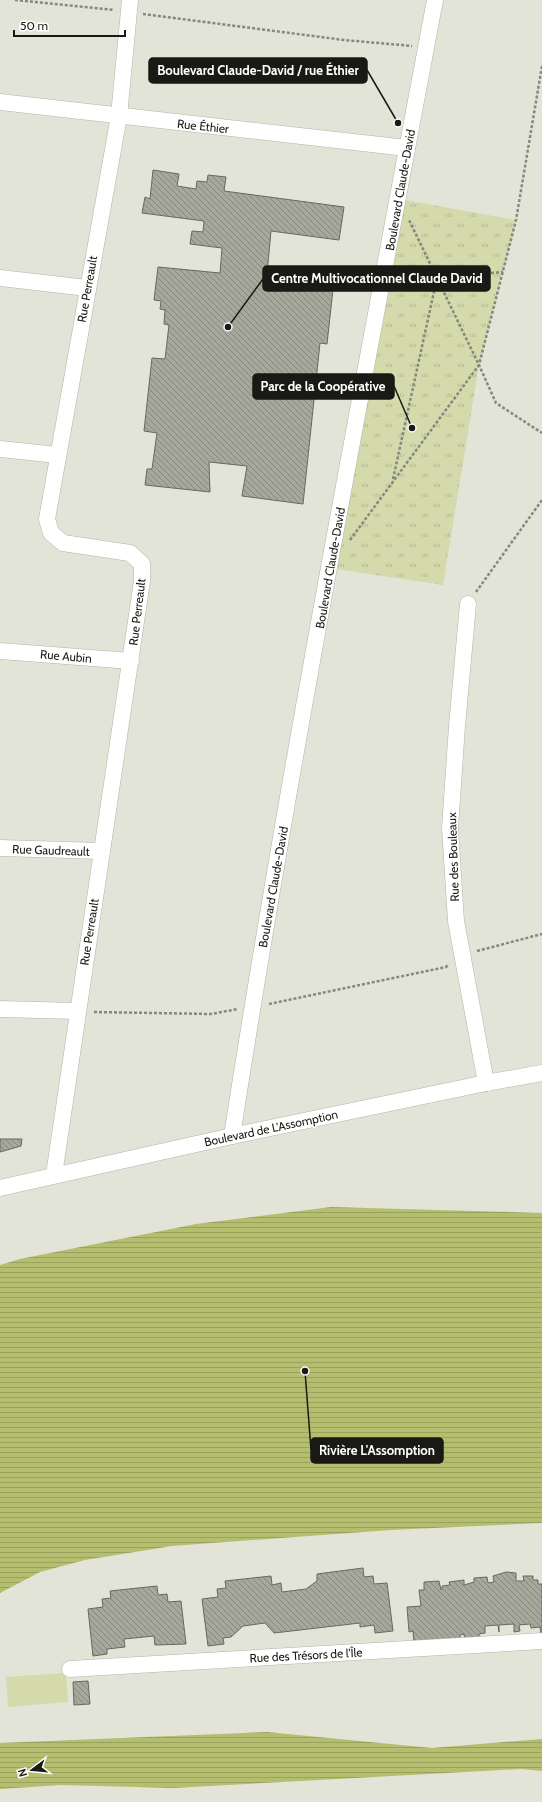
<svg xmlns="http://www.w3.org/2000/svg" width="542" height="1802" viewBox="0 0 542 1802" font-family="Cabin,sans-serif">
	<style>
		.grass { fill: url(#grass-tufts) }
		.pitch { fill: #d4daab }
		.water { fill: url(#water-rules) }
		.building { fill: url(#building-back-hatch); stroke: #67695d }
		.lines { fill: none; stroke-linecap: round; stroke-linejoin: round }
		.minor-casing { stroke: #b2b4a7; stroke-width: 17 }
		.path { stroke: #86887f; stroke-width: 2.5; stroke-dasharray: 3 2; stroke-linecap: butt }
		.minor { stroke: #fff; stroke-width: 16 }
		.labels { text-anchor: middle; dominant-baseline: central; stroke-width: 3; stroke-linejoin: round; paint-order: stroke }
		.street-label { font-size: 12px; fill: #191a15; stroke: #fff }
		.leader { fill: none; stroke: #191a15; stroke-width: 1.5 }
		.callout-dot { fill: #191a15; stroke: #fff; stroke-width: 1.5 }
		.callout { fill: #191a15; stroke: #191a15; stroke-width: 1.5 }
		.callout-label { font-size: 13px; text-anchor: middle; font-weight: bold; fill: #fff }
	</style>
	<defs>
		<pattern id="grass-tufts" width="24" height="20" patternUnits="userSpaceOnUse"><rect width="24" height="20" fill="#d4daab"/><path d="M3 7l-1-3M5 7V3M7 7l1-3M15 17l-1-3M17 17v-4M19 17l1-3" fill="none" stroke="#b5ba92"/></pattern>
		<pattern id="water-rules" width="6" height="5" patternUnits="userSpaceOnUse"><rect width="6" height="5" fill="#b5bd6f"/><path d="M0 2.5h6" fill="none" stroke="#9ba25f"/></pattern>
		<pattern id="building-back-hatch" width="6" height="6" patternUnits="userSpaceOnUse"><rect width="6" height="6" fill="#a6a89b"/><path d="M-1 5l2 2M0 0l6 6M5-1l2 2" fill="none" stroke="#86887d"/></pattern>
	</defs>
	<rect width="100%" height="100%" fill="#e2e4d7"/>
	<path class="grass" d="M399,199L516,220L479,365L443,585L329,568Z"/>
	<path class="pitch" d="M66,1673L68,1702L8,1707L6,1677Z"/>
	<g class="water">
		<path d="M331,1207L542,1213V1523L391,1530L172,1546L85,1560L40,1572L0,1593V1265L20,1259L196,1224Z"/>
		<path d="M267,1732L432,1748L542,1739V1771L521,1769L173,1788L61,1785L0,1789V1743Z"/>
	</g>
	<g class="building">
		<path d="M153,170L179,174L177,186L196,189L197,181L207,182L208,175L226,177L224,191L344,207L339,240L271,231L267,274L334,280L327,344L320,343L303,504L242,496L247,466L209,462L210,492L145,485L147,469H152L157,433L144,431L152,358L165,359L169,325L164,324L165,310L160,309L161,301L154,300L158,267L220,273L222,248L190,244L192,231L203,232L204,221L142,213L145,197L150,199Z"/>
		<path d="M0,1139H22L21,1146L0,1152Z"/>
		<path d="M363,1568L364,1577L373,1576L374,1584L387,1583L393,1631L375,1633L374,1625L360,1627V1623L274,1633L265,1623L243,1626L231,1637L223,1638L224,1644L208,1646L202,1599L218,1597L217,1589L226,1588L225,1581L271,1576L272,1585L281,1583L282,1592L306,1589L317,1581V1574Z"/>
		<path d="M506,1572L516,1573V1581H524L523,1576H533V1580H538V1584H542V1634H541L540,1627L531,1628L530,1624L519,1625L520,1631L514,1632V1624L499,1625V1632L498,1625L485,1626V1633L479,1634V1641L465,1642L464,1634L460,1635V1639L414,1643L413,1631L409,1632L407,1607L421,1606L419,1590H424V1582L439,1581L441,1590L442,1589V1586L450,1585L449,1582L464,1580V1585L474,1582V1578L487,1577L488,1583L494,1582L493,1576Z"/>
		<path d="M157,1586L158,1595L167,1594L168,1602L181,1601L186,1644L155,1645L154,1636L124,1639L125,1647L107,1649V1654L93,1656L88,1609L103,1607L102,1599L111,1598L110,1591Z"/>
		<path d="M88,1681L90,1704L74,1705L73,1682Z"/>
	</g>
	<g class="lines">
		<defs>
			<g id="minor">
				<path d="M0,102L407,148"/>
				<path d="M0,278L87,288"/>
				<path d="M0,449L58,455"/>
				<path d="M468,604L457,726L450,828L456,921L486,1083"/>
				<path d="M0,651L131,661"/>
				<path d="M0,848L102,851"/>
				<path d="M0,1009L77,1011"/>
				<path d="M232,1136C291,756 364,378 435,0"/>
				<path d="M54,1175L142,581V564L130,553L63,543L51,533L47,519L119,116L130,0"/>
				<path d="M0,1188L232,1136L486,1083L542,1073"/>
				<path d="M70,1669L542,1641"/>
			</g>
		</defs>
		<use href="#minor" class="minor-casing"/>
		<g class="path">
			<path d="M15,0L114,10"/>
			<path d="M143,14L344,40L412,46"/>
			<path d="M542,66L516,220L479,365L496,403L542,433"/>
			<path d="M393,479L437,278L503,272"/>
			<path d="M350,540L479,365L409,220"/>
			<path d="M476,592L542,500"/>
			<path d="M477,951L542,934"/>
			<path d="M269,1004L446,967L449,964"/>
			<path d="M94,1012L211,1014L238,1009"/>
		</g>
		<use href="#minor" class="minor"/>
	</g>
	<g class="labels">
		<g class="street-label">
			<text transform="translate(203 126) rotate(6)">Rue Éthier</text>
			<text transform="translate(400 190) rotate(-80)">Boulevard Claude-David</text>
			<text transform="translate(87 289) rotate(-80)">Rue Perreault</text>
			<text transform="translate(330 568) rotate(-80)">Boulevard Claude-David</text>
			<text transform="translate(137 612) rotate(-83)">Rue Perreault</text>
			<text transform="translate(66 656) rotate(5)">Rue Aubin</text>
			<text transform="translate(51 850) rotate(2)">Rue Gaudreault</text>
			<text transform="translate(453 857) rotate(-92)">Rue des Bouleaux</text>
			<text transform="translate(273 887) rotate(-80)">Boulevard Claude-David</text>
			<text transform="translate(89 932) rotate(-81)">Rue Perreault</text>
			<text transform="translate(271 1128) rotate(-12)">Boulevard de L'Assomption</text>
			<text transform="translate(306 1655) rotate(-3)">Rue des Trésors de l'Île</text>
		</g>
	</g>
	<path class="leader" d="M398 123L367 70M228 327L263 279M412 428L394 386M305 1371L311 1450"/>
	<g class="callout-dot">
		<circle cx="398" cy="123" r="4"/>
		<circle cx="228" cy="327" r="4"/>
		<circle cx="412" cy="428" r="4"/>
		<circle cx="305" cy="1371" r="4"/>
	</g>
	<g class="callout">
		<rect x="149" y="58" width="218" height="25" rx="4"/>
		<rect x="263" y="266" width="227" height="25" rx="4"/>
		<rect x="253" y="374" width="141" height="25" rx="4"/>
		<rect x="311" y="1438" width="132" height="25" rx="4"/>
	</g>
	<g class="callout-label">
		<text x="258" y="75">Boulevard Claude-David / rue Éthier</text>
		<text x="377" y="283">Centre Multivocationnel Claude David</text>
		<text x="323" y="391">Parc de la Coopérative</text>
		<text x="377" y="1455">Rivière L'Assomption</text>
	</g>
	<g transform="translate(32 1770) rotate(254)" stroke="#ffffff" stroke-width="3" paint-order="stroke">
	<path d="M0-3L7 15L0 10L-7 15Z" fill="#191a15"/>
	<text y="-6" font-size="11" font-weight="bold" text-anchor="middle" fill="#191a15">N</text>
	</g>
	<path d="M14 30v6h111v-6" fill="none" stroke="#191a15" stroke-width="2"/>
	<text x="20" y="30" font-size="12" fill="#191a15" stroke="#ffffff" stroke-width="3" paint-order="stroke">50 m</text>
</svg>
